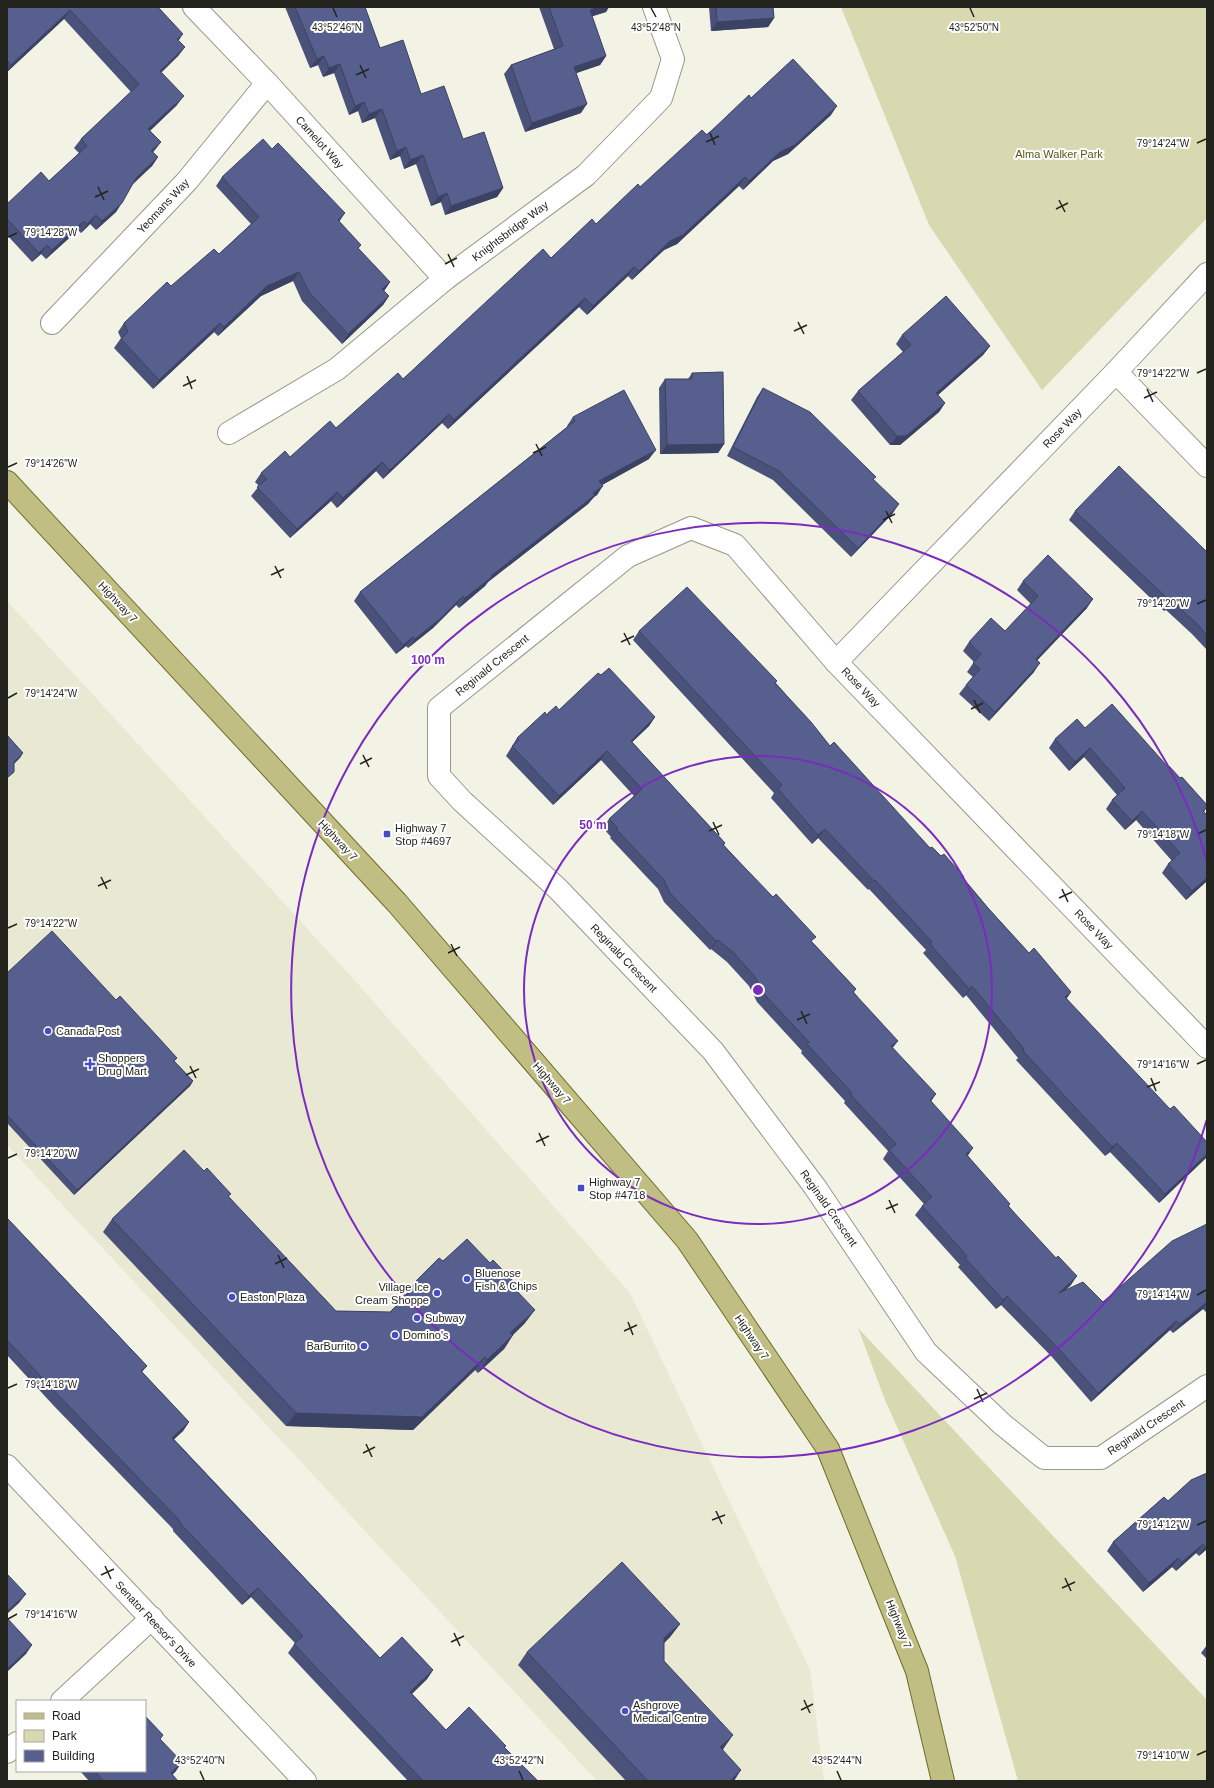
<svg xmlns="http://www.w3.org/2000/svg" width="1214" height="1788" viewBox="0 0 1214 1788" font-family="Helvetica,sans-serif">
	<style>
		.built { fill: #e8e8d3 }
		.green { fill: #d8d8b1 }
		.lines { fill: none; stroke-linecap: round; stroke-linejoin: round }
		.street-casing { stroke: #97978b; stroke-width: 24 }
		.primary-casing { stroke: #6e6c29; stroke-width: 24 }
		.street { stroke: #fff; stroke-width: 22 }
		.primary { stroke: #c0be82; stroke-width: 22 }
		.wall { fill: #4a527a }
		.shaded-wall { fill: #3c4263 }
		.building { fill: #565f8e; stroke: #3c4263 }
		.ticks { fill: none; stroke: #24241f; stroke-width: 1.5 }
		.ring { fill: none; stroke: #7b2cbf; stroke-width: 2 }
		.poi-dot { fill: #474cc1; stroke: #fff; stroke-width: 1.5 }
		.labels { text-anchor: middle; dominant-baseline: central; stroke-width: 4; stroke-linejoin: round; paint-order: stroke }
		.street-label { font-size: 11px; fill: #24241f; stroke: #fff }
		.park-label { font-size: 11px; fill: #585614; stroke: #fff }
		.poi-label { font-size: 11px; fill: #24241f; stroke: #fff; text-anchor: start }
		.ticks-label { font-size: 10px; text-anchor: middle; fill: #24241f; stroke: #fff; stroke-width: 4; stroke-linejoin: round; paint-order: stroke }
		.centre { fill: #7b2cbf; stroke: #fff; stroke-width: 2 }
		.ring-label { font-size: 12px; text-anchor: middle; font-weight: bold; fill: #7b2cbf; stroke: #fff; stroke-width: 4; stroke-linejoin: round; paint-order: stroke }
	</style>
	<rect width="100%" height="100%" fill="#f2f3e5"/>
	<path class="built" d="M7,601L357,983L630,1293L810,1670L824,1781H597L7,1145Z"/>
	<g class="green">
		<path d="M841,7H1207V218L1042,390L929,225Z"/>
		<path d="M858,1328L1207,1700V1781H1018L955,1556L885,1400Z"/>
	</g>
	<g class="lines">
		<defs>
			<g id="street">
				<path d="M194,7L267,83L445,279"/>
				<path d="M52,323L187,181L267,83"/>
				<path d="M1116,372L1207,466"/>
				<path d="M229,433L337,369L445,279L586,175L661,98L673,59L654,7"/>
				<path d="M836,662L1116,372L1207,274"/>
				<path d="M1207,1047L836,662L735,545L691,528L628,556L439,708V776L462,801L558,889L713,1051L815,1187L926,1352L1002,1424L1044,1458H1101L1207,1386"/>
				<path d="M7,1466L305,1781"/>
				<path d="M62,1701L152,1618"/>
				<path d="M7,1752L17,1743"/>
			</g>
			<path id="primary" d="M7,482L397,903L687,1240L828,1449L917,1671L943,1781"/>
		</defs>
		<use href="#street" class="street-casing"/>
		<use href="#primary" class="primary-casing"/>
		<use href="#street" class="street"/>
		<use href="#primary" class="primary"/>
	</g>
	<g class="wall">
		<path d="M7,7H158L178,41L185,47L178,56L161,73L177,105L150,131L161,142L153,152L158,157L152,166L132,184L116,212L96,230L90,224L81,233L78,230L46,259L41,254L32,262L7,235V204L49,181L79,153L74,148L81,139L131,92L64,19L7,72Z"/>
		<path d="M285,7H365L380,48L421,94L463,139L503,188L497,197L445,215L441,202L431,206L416,164L404,169L400,156L390,160L375,118L362,123L358,111L349,115L334,73L323,77L318,65L310,68Z"/>
		<path d="M539,7H609L606,12L592,16L606,56L600,65L576,73L581,113L525,132L504,74L511,65L554,49Z"/>
		<path d="M709,7H773L774,18L768,27L711,31Z"/>
		<path d="M751,98L831,115L788,154L773,161L743,190L739,186L677,244L664,250L632,280L628,276L587,315L579,307L448,429L442,423L383,479L376,471L337,508L331,501L290,538L251,496L259,486L255,482L261,473L290,457L336,428L403,379L551,258L596,224Z"/>
		<path d="M222,177L339,222L361,245L358,249L390,282L384,291L389,296L383,305L342,344L302,301L293,281L261,296L218,336L214,332L153,389L114,348L121,338L118,332L124,323L171,286L219,254L251,224L216,186Z"/>
		<path d="M902,335L990,346L983,355L938,395L945,403L939,412L900,445H890L851,400L858,391L903,352L896,344Z"/>
		<path d="M692,373L724,444L718,453L660,454L659,388L665,379H688Z"/>
		<path d="M763,388L874,480L893,513L851,557L773,480L727,456L757,397Z"/>
		<path d="M573,417L649,459L602,485L597,495L594,497L588,504L488,582L485,586L459,608L456,605L433,628L408,648L406,646L396,654L354,601L360,592L567,427V426Z"/>
		<path d="M1075,511L1207,552V650L1192,634L1166,610L1164,611L1069,520Z"/>
		<path d="M1023,581L1087,608L1037,660L1034,672L989,721L959,694L966,685L973,677L967,672L974,662L963,651L969,642L1005,631L1031,604L1017,590Z"/>
		<path d="M639,631L776,683L830,746L930,848L963,878L988,908L1029,953L1071,992L1066,999L1207,1157L1159,1203L1110,1152L1105,1156L1016,1060L1018,1058L966,995L963,998L923,953L926,950L869,889L868,890L818,838L812,844L771,798L774,793L633,640Z"/>
		<path d="M601,675L655,717L649,726L632,742L725,843L724,845L812,942L856,989L854,992L931,1102L968,1156L1009,1206L1071,1285L1065,1290L1103,1302L1207,1224V1311L1206,1312L1203,1309L1173,1333L1170,1330L1091,1402L1052,1357L1001,1305L996,1309L958,1267L960,1265L915,1215L922,1206L924,1204L883,1159L888,1151L844,1103L845,1101L801,1053L802,1051L757,1002L749,986L727,962L711,949L710,950L664,902L658,889L610,838L611,837L603,828L609,819L634,796L601,760L553,805L506,756L517,738L546,715L559,710Z"/>
		<path d="M1085,728L1168,767L1180,778L1207,805V807L1204,812L1207,815V883L1206,882L1186,900L1162,873L1168,864L1172,861L1136,820L1125,830L1106,809L1112,800L1117,795L1084,757L1069,771L1049,748L1055,739Z"/>
		<path d="M7,973L116,1000L193,1081L190,1086L74,1195L7,1123Z"/>
		<path d="M204,1171L336,1311L390,1312L406,1296L405,1295L415,1282L443,1261L515,1288L525,1323L513,1335L504,1349L478,1373L475,1370L413,1430L286,1426L103,1232L112,1219Z"/>
		<path d="M7,1218L147,1366L142,1372L189,1422L183,1431L174,1439L380,1658L433,1670L427,1679L412,1694L446,1730L506,1746L504,1747L538,1781H408L288,1653L295,1643L251,1597L242,1605L173,1531V1529L54,1406L7,1355Z"/>
		<path d="M1164,1497L1207,1549L1199,1556L1196,1553L1176,1571L1172,1567L1143,1592L1107,1551L1113,1542Z"/>
		<path d="M680,1624L670,1637L664,1643V1661L724,1748L723,1750L734,1781H626L518,1665L527,1652Z"/>
		<path d="M1207,1645V1659L1201,1653Z"/>
		<path d="M145,1716L163,1735L160,1739L176,1771L172,1775L178,1781H89L80,1771H145Z"/>
	</g>
	<g class="shaded-wall">
		<path d="M599,7H609L606,12L584,19L590,10Z"/>
		<path d="M70,10L64,19L7,72V71L11,65Z"/>
		<path d="M774,18L768,27L711,31L717,22Z"/>
		<path d="M183,34L177,43V39Z"/>
		<path d="M185,47L178,56L153,80L160,71Z"/>
		<path d="M324,56L318,65L310,68L317,59Z"/>
		<path d="M606,56L600,65L568,76L574,67Z"/>
		<path d="M340,64L334,73L323,77L329,68Z"/>
		<path d="M184,96L177,105L142,138L148,129Z"/>
		<path d="M364,102L358,111L349,115L355,106Z"/>
		<path d="M587,104L581,113L525,132L532,123Z"/>
		<path d="M837,106L831,115L788,154L773,161L743,190L749,181L780,152Z"/>
		<path d="M382,109L375,118L362,123L369,114Z"/>
		<path d="M161,142L154,151L145,160L151,151Z"/>
		<path d="M406,147L400,156L390,160L397,151Z"/>
		<path d="M423,155L416,164L404,169L410,160Z"/>
		<path d="M158,157L152,166L130,187L136,178Z"/>
		<path d="M745,177L739,186L677,244L664,250L632,280L639,271L670,241Z"/>
		<path d="M503,188L497,197L445,215L451,206Z"/>
		<path d="M447,193L441,202L431,206L438,197Z"/>
		<path d="M122,203L116,212L96,230L102,221Z"/>
		<path d="M345,213L339,222L338,220Z"/>
		<path d="M96,215L90,224L81,233L87,224Z"/>
		<path d="M84,221L78,230L46,259L52,250Z"/>
		<path d="M47,245L41,254L32,262L39,253Z"/>
		<path d="M634,267L628,276L587,315L593,306Z"/>
		<path d="M299,272L293,281L261,296L218,336L224,327L267,286Z"/>
		<path d="M390,282L384,291L382,289Z"/>
		<path d="M389,296L383,305L342,344L348,334Z"/>
		<path d="M585,298L579,307L448,429L454,420Z"/>
		<path d="M220,323L214,332L153,389L159,380Z"/>
		<path d="M990,346L983,355L930,402L936,393Z"/>
		<path d="M945,403L939,412L900,445H890L897,436Z"/>
		<path d="M449,414L442,423L383,479L390,470Z"/>
		<path d="M724,444L718,453L660,454L667,445Z"/>
		<path d="M656,450L649,459L593,490L599,481Z"/>
		<path d="M382,462L376,471L337,508L343,498Z"/>
		<path d="M603,486L597,495L594,497L588,504L488,582L485,586L459,608L465,598L491,576Z"/>
		<path d="M337,492L331,501L290,538L297,529Z"/>
		<path d="M899,504L893,513L851,557L858,548Z"/>
		<path d="M463,596L456,605L433,628L408,648L415,639Z"/>
		<path d="M1093,599L1087,608L1030,668L1036,659Z"/>
		<path d="M413,637L406,646L396,654L403,645Z"/>
		<path d="M1040,663L1034,672L989,721L995,712Z"/>
		<path d="M655,717L649,726L624,750L631,741Z"/>
		<path d="M1090,748L1084,757L1069,771L1075,762Z"/>
		<path d="M607,751L601,760L553,805L559,796Z"/>
		<path d="M23,753L20,758L11,767L14,762Z"/>
		<path d="M1142,811L1136,820L1125,830L1132,821Z"/>
		<path d="M825,829L818,838L812,844L818,835Z"/>
		<path d="M1207,878V880L1206,882L1186,900L1192,891Z"/>
		<path d="M718,940L711,949L710,950L716,941Z"/>
		<path d="M972,986L966,995L963,998L969,989Z"/>
		<path d="M1071,992L1065,1001V997Z"/>
		<path d="M898,1041L891,1050V1046Z"/>
		<path d="M193,1081L190,1086L74,1195L77,1190Z"/>
		<path d="M936,1094L930,1103V1100Z"/>
		<path d="M1117,1143L1110,1152L1105,1156L1112,1147Z"/>
		<path d="M973,1148L967,1157L966,1154Z"/>
		<path d="M1207,1154V1157L1159,1203L1165,1194Z"/>
		<path d="M1077,1276L1071,1285L1053,1302L1059,1293Z"/>
		<path d="M1007,1296L1001,1305L996,1309L1003,1300Z"/>
		<path d="M1207,1302V1303L1203,1309L1173,1333L1180,1324Z"/>
		<path d="M535,1310L525,1323L501,1346L510,1333Z"/>
		<path d="M1176,1321L1170,1330L1091,1402L1098,1393Z"/>
		<path d="M513,1335L504,1349L478,1373L487,1360Z"/>
		<path d="M485,1357L475,1370L413,1430L286,1426L296,1413Z"/>
		<path d="M189,1422L183,1431L166,1447L172,1438Z"/>
		<path d="M1203,1544L1196,1553L1176,1571L1182,1562Z"/>
		<path d="M1207,1546V1549L1199,1556L1205,1547Z"/>
		<path d="M1178,1558L1172,1567L1143,1592L1149,1583Z"/>
		<path d="M258,1588L251,1597L242,1605L249,1596Z"/>
		<path d="M26,1594L19,1603L7,1614V1611Z"/>
		<path d="M680,1624L670,1637L655,1652L664,1638Z"/>
		<path d="M32,1645L26,1654L7,1672V1669Z"/>
		<path d="M433,1670L427,1679L404,1701L410,1692Z"/>
		<path d="M733,1735L724,1748L711,1760L720,1747Z"/>
		<path d="M182,1762L176,1771L166,1781L171,1773Z"/>
		<path d="M741,1770L734,1781H730Z"/>
	</g>
	<g class="building">
		<path d="M7,7H158L183,34L177,39L185,47L160,71L184,96L148,129L161,142L151,151L158,157L136,178L122,203L102,221L96,215L87,224L84,221L52,250L47,245L39,253L7,219V204L41,172L49,181L87,146L81,139L139,84L70,10L11,65L7,60Z"/>
		<path d="M295,7H365L380,48L403,40L421,94L444,86L463,139L484,132L503,188L451,206L447,193L438,197L423,155L410,160L406,147L397,151L382,109L369,114L364,102L355,106L340,64L329,68L324,56L317,59Z"/>
		<path d="M549,7H599L590,10L606,56L574,67L587,104L532,123L511,65L563,46Z"/>
		<path d="M716,7H773L774,18L717,22Z"/>
		<path d="M793,59L837,106L795,145L780,152L749,181L745,177L683,235L670,241L639,271L634,267L593,306L585,298L454,420L449,414L390,470L382,462L343,498L337,492L297,529L257,487L267,479L261,473L285,451L290,457L330,421L336,428L398,373L403,379L543,249L551,258L592,219L596,224L638,184L640,187L702,130L707,135L749,95L751,98Z"/>
		<path d="M263,139L272,149L278,143L345,213L338,220L361,245L358,248L390,282L382,289L389,296L348,334L309,292L299,272L267,286L224,327L220,323L159,380L121,339L128,332L124,323L167,282L171,286L214,249L219,254L259,217L222,177Z"/>
		<path d="M946,296L990,346L936,393L945,403L906,436H897L858,391L911,345L902,335Z"/>
		<path d="M723,372L724,444L667,445L665,379H692V373Z"/>
		<path d="M763,388L810,412L876,477L873,479L899,504L858,548L779,471L733,447Z"/>
		<path d="M624,390L656,450L599,481L603,486L593,493L595,495L491,576L492,577L465,598L463,596L440,619L415,639L413,637L403,645L360,592L575,421L573,417Z"/>
		<path d="M1119,466L1207,552V635L1198,625L1172,601L1171,602L1075,511Z"/>
		<path d="M1048,555L1093,599L1036,659L1040,663L995,712L966,685L980,669L973,663L981,654L969,642L991,618L1005,631L1038,596L1023,581Z"/>
		<path d="M687,587L777,681L775,683L811,722L830,746L834,742L930,848L932,847L941,856L944,854L964,877L963,878L988,908L1029,953L1034,948L1071,992L1065,997L1170,1109L1174,1106L1207,1142V1154L1165,1194L1117,1143L1112,1147L1023,1051L1024,1049L972,986L969,989L930,944L932,942L875,880L874,881L825,829L818,835L778,789L782,785L639,631Z"/>
		<path d="M609,668L655,717L631,741L725,843L723,845L773,897L776,894L816,937L811,941L856,989L853,992L898,1041L891,1046L936,1094L930,1100L973,1148L966,1154L1010,1204L1008,1206L1056,1258L1058,1256L1077,1276L1059,1293L1083,1282L1103,1302L1172,1241L1207,1224V1302L1180,1324L1176,1321L1098,1393L1058,1348L1007,1296L1003,1300L965,1258L967,1256L922,1206L932,1197L889,1150L896,1144L850,1094L852,1093L807,1044L809,1042L763,993L755,977L734,953L718,940L716,941L670,893L664,880L616,829L618,828L609,819L642,789L607,751L559,796L512,746L519,740L517,738L545,712L546,715L556,706L559,710L598,673L601,675Z"/>
		<path d="M1112,704L1168,767L1169,766L1180,778L1182,777L1207,805V807L1203,811L1207,815V878L1192,891L1168,864L1180,853L1142,811L1132,821L1112,800L1125,788L1090,748L1075,762L1055,739L1077,719L1085,728Z"/>
		<path d="M7,735L23,753L14,762V772L7,778Z"/>
		<path d="M52,931L116,1000L120,996L157,1036L177,1058L174,1061L193,1081L77,1190L7,1115V973Z"/>
		<path d="M184,1150L204,1171L207,1168L231,1194L228,1196L336,1311L390,1312L418,1285L415,1282L439,1258L443,1261L467,1239L490,1263L493,1260L517,1285L514,1288L535,1310L510,1333L513,1335L487,1360L485,1357L422,1417L296,1413L112,1219Z"/>
		<path d="M7,1218L147,1366L141,1371L189,1422L172,1438L380,1658L402,1637L433,1670L410,1692L446,1730L469,1707L506,1746L504,1747L538,1781H423L294,1644L303,1636L258,1588L249,1596L179,1522L180,1521L60,1397L7,1340Z"/>
		<path d="M1207,1473V1546L1205,1547L1203,1544L1182,1562L1178,1558L1149,1583L1113,1542L1164,1497L1168,1501L1191,1480Z"/>
		<path d="M622,1562L680,1624L664,1638V1661L733,1735L720,1747L741,1770L730,1781H648L527,1652Z"/>
		<path d="M7,1574L26,1594L7,1611Z"/>
		<path d="M7,1618L32,1645L7,1669Z"/>
		<path d="M145,1716L163,1735L160,1739L182,1762L171,1773L178,1781H104L95,1771H145Z"/>
	</g>
	<path class="ticks" d="M333,8L337,17M651,8L656,17M970,8L974,17M360,65L366,78M356,75L369,69M710,133L715,145M706,142L719,136M1197,143L1206,139M98,187L104,200M95,197L108,191M1059,200L1065,212M1056,209L1068,203M8,237L17,233M448,254L454,267M445,264L457,258M798,322L804,334M794,331L807,325M1197,373L1206,369M187,376L192,389M183,386L196,380M1147,389L1153,402M1144,398L1157,392M536,444L542,456M533,453L546,447M8,467L17,463M886,511L892,523M883,520L895,514M275,566L281,578M271,575L284,569M1197,604L1206,600M624,633L630,645M621,642L634,636M8,698L17,693M974,700L980,713M971,709L983,703M363,755L369,767M360,764L372,758M713,822L719,835M709,831L722,825M1197,834L1206,830M101,877L107,889M98,886L111,880M1062,889L1068,902M1059,898L1072,892M8,928L17,924M451,944L457,956M448,953L460,947M801,1011L807,1024M797,1020L810,1014M1197,1064L1206,1060M190,1066L196,1078M186,1075L199,1069M1151,1078L1156,1091M1147,1087L1160,1082M539,1133L545,1146M536,1142L549,1136M8,1158L17,1154M889,1200L895,1213M886,1209L898,1204M278,1255L284,1268M275,1264L287,1258M1197,1295L1206,1290M628,1322L633,1335M624,1331L637,1325M8,1388L17,1384M977,1389L983,1402M974,1399L987,1393M366,1444L372,1457M363,1453L375,1447M716,1511L722,1524M712,1520L725,1515M1197,1525L1206,1521M105,1566L111,1579M101,1575L114,1569M1065,1578L1071,1591M1062,1588L1075,1582M8,1619L17,1614M454,1633L460,1646M451,1642L464,1636M804,1700L810,1713M801,1710L813,1704M1197,1755L1206,1751M200,1771L204,1780M519,1771L523,1780M837,1771L841,1780"/>
	<g class="ring">
		<circle cx="758" cy="990" r="234"/>
		<path d="M1207 1119A467 467 0 1 1 1207 861"/>
	</g>
	<g class="poi-dot">
		<rect x="383" y="830" width="8" height="8" rx="2"/>
		<circle cx="48" cy="1031" r="4"/>
		<path d="M88 1058h4v4h4v4h-4v4h-4v-4h-4v-4h4z"/>
		<rect x="577" y="1184" width="8" height="8" rx="2"/>
		<circle cx="467" cy="1279" r="4"/>
		<circle cx="437" cy="1293" r="4"/>
		<circle cx="232" cy="1297" r="4"/>
		<circle cx="417" cy="1318" r="4"/>
		<circle cx="395" cy="1335" r="4"/>
		<circle cx="364" cy="1346" r="4"/>
		<circle cx="625" cy="1711" r="4"/>
	</g>
	<g class="labels">
		<g class="street-label">
			<text transform="translate(320 142) rotate(48)">Camelot Way</text>
			<text transform="translate(163 206) rotate(-47)">Yeomans Way</text>
			<text transform="translate(510 231) rotate(-37)">Knightsbridge Way</text>
			<text transform="translate(1062 428) rotate(-46)">Rose Way</text>
			<text transform="translate(118 602) rotate(47)">Highway 7</text>
			<text transform="translate(492 665) rotate(-39)">Reginald Crescent</text>
			<text transform="translate(861 687) rotate(46)">Rose Way</text>
			<text transform="translate(338 840) rotate(47)">Highway 7</text>
			<text transform="translate(1094 929) rotate(46)">Rose Way</text>
			<text transform="translate(624 958) rotate(46)">Reginald Crescent</text>
			<text transform="translate(552 1083) rotate(49)">Highway 7</text>
			<text transform="translate(829 1208) rotate(55)">Reginald Crescent</text>
			<text transform="translate(752 1337) rotate(56)">Highway 7</text>
			<text transform="translate(1146 1427) rotate(-34)">Reginald Crescent</text>
			<text transform="translate(156 1624) rotate(47)">Senator Reesor's Drive</text>
			<text transform="translate(899 1624) rotate(68)">Highway 7</text>
		</g>
		<g class="park-label">
			<text x="1059" y="154">Alma Walker Park</text>
		</g>
		<g class="poi-label">
			<text x="395" y="828">Highway 7<tspan x="395" dy="13">Stop #4697</tspan></text>
			<text x="56" y="1031">Canada Post</text>
			<text x="98" y="1058">Shoppers<tspan x="98" dy="13">Drug Mart</tspan></text>
			<text x="589" y="1182">Highway 7<tspan x="589" dy="13">Stop #4718</tspan></text>
			<text x="475" y="1273">Bluenose<tspan x="475" dy="13">Fish &amp; Chips</tspan></text>
			<text x="429" y="1287" text-anchor="end">Village Ice<tspan x="429" dy="13">Cream Shoppe</tspan></text>
			<text x="240" y="1297">Easton Plaza</text>
			<text x="425" y="1318">Subway</text>
			<text x="403" y="1335">Domino's</text>
			<text x="356" y="1346" text-anchor="end">BarBurrito</text>
			<text x="633" y="1705">Ashgrove<tspan x="633" dy="13">Medical Centre</tspan></text>
		</g>
	</g>
	<g class="ticks-label">
		<text x="337" y="31">43°52'46"N</text>
		<text x="656" y="31">43°52'48"N</text>
		<text x="974" y="31">43°52'50"N</text>
		<text x="1163" y="147">79°14'24"W</text>
		<text x="51" y="236">79°14'28"W</text>
		<text x="1163" y="377">79°14'22"W</text>
		<text x="51" y="467">79°14'26"W</text>
		<text x="1163" y="607">79°14'20"W</text>
		<text x="51" y="697">79°14'24"W</text>
		<text x="1163" y="838">79°14'18"W</text>
		<text x="51" y="927">79°14'22"W</text>
		<text x="1163" y="1068">79°14'16"W</text>
		<text x="51" y="1157">79°14'20"W</text>
		<text x="1163" y="1298">79°14'14"W</text>
		<text x="51" y="1388">79°14'18"W</text>
		<text x="1163" y="1528">79°14'12"W</text>
		<text x="51" y="1618">79°14'16"W</text>
		<text x="1163" y="1759">79°14'10"W</text>
		<text x="200" y="1764">43°52'40"N</text>
		<text x="519" y="1764">43°52'42"N</text>
		<text x="837" y="1764">43°52'44"N</text>
	</g>
	<circle cx="758" cy="990" r="6" class="centre"/>
	<g class="ring-label">
		<text x="428" y="664">100 m</text>
		<text x="593" y="829">50 m</text>
	</g>
	<rect width="1214" height="1788" fill="none" stroke="#24241f" stroke-width="16"/>
	<rect x="16" y="1700" width="130" height="72" fill="#ffffff" stroke="#a7a7a5"/>
	<rect x="24" y="1713" width="20" height="6" fill="#c0be82" stroke="#a7a7a5"/>
	<text x="52" y="1720" font-size="12" fill="#24241f">Road</text>
	<rect x="24" y="1730" width="20" height="12" fill="#d8d8b1" stroke="#a7a7a5"/>
	<text x="52" y="1740" font-size="12" fill="#24241f">Park</text>
	<rect x="24" y="1750" width="20" height="12" fill="#565f8e" stroke="#a7a7a5"/>
	<text x="52" y="1760" font-size="12" fill="#24241f">Building</text>
</svg>
